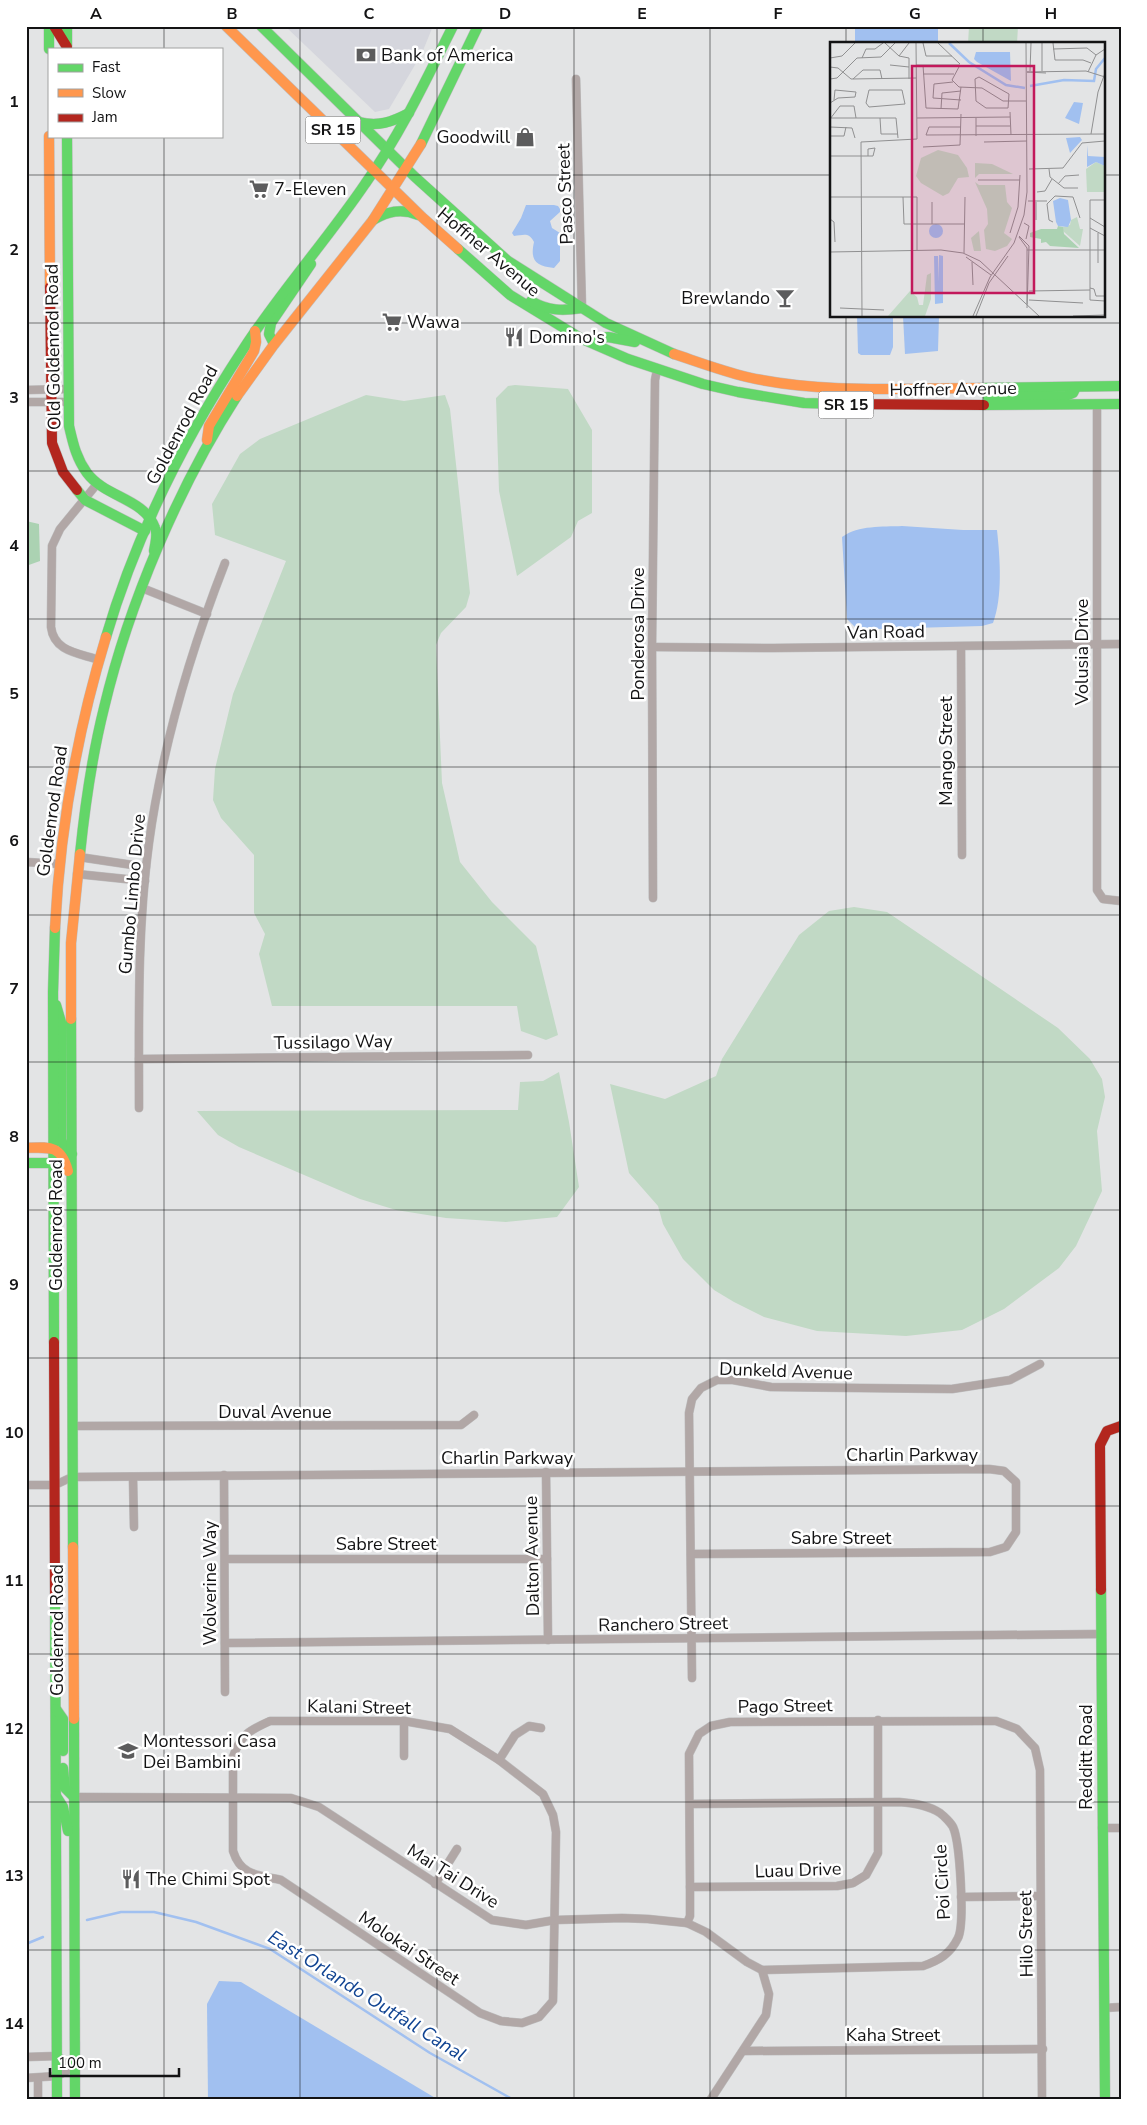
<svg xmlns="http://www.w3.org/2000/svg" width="1147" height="2125" viewBox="0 0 1147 2125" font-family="'Nunito Sans',sans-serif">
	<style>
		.built { fill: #d5d6dd }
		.green { fill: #c1d9c5 }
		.forest { fill: #abd2b2 }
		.water { fill: #a1c0f0 }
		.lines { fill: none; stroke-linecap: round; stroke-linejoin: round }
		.stream { stroke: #a1c0f0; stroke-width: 2.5 }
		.street-casing { stroke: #bebebf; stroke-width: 9 }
		.fast-casing { stroke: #bebebf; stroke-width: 11 }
		.slow-casing { stroke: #bebebf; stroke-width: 11 }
		.jam-casing { stroke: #bebebf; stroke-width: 11 }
		.street { stroke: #b1a7a6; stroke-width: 8 }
		.fast { stroke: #63d668; stroke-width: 10 }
		.slow { stroke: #ff974d; stroke-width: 10 }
		.jam { stroke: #b3261e; stroke-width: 10 }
		.grid { fill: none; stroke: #131314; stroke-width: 1; stroke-opacity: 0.55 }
		.labels { text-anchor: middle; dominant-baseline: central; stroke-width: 5; stroke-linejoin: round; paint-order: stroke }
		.shield { fill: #fff; stroke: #5a5a5a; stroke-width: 1 }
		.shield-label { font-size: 16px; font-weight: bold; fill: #131314 }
		.poi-label { font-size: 18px; fill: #131314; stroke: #fff; text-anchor: start }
		.street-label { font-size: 18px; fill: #131314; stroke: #fff }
		.water-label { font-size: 19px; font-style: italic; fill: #114492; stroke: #fff }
		.inset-river { fill: none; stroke: #a1c0f0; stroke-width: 2.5 }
		.inset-road { fill: none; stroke: #909091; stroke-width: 1 }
		.view { fill: #c2185b; fill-opacity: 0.15; stroke: #c2185b; stroke-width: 2.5 }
		.inset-edge { fill: none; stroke: #131314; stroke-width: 2.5 }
		.neatline { fill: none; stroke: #131314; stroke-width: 2 }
		.grid-label { font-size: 16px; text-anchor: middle; font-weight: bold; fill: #131314 }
	</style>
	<rect width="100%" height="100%" fill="#e3e4e5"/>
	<path class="built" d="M285,26H433L422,53L389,109L375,112Z"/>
	<g class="green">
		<path d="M969,26H1018L1017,44H968Z"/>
		<path d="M515,385L568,389L592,430V513L578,521L571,537L517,576L499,491L496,398L508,386Z"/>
		<path d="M366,395L404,401L445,395L450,409L470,593L466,607L441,633L436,645L442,783L460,862L492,902L536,946L558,1035L546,1040L521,1031L517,1006H272L259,954L265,934L254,913V855L221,818L213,800L215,769L233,694L286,561L215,535L212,504L240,454L260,439Z"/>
		<path d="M854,907L887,912L1058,1028L1090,1059L1102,1079L1105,1097L1097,1131L1102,1191L1076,1246L1059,1268L1004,1309L962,1330L906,1336L817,1331L764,1317L734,1302L714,1290L683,1259L663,1224L658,1206L629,1173L610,1084L665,1099L716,1076L722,1059L799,935L829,911Z"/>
		<path d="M559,1072L569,1122L579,1187L557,1217L506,1222L446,1218L396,1210L360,1199L239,1147L218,1135L197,1111L518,1110L520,1082L543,1081Z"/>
	</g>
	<path class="forest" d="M26,521L39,524L40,561L26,566Z"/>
	<g class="water">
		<rect x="855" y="26" width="83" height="18"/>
		<path d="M526,205H554L558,206L560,209V212L550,221L552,228L560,233V261L554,268C535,266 530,260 534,242C529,232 524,235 514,236L512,233L521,218Z"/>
		<path d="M857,316H893V347L890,355H861L858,353Z"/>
		<path d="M903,316H939L938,351L905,354Z"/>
		<path d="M902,526L963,530H997C1000,558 1003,597 993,623L982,626L878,629L855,627L847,619L842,537C859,525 882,527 902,526Z"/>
		<path d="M219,1981L241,1982L437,2099H208L207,2004Z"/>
	</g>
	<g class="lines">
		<g class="stream">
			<path d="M87,1920L121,1912H154L196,1922L270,1949L430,2053L512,2099"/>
			<path d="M26,1944L43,1937"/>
		</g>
		<defs>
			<g id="street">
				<path d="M576,79L582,308"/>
				<path d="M26,390L68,389"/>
				<path d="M26,402H69"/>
				<path d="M1097,404V890L1103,899L1121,901"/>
				<path d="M97,484L60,529L52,546L51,627C54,652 79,653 99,660"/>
				<path d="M142,588L207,614"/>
				<path d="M652,647L773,648L1121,644"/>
				<path d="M961,647L962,855"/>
				<path d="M79,857L146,867"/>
				<path d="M26,862L59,864"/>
				<path d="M77,874L145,881"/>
				<path d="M653,898L652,647L655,380L657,370"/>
				<path d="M139,1059L528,1055"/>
				<path d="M139,1108C139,1020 137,931 149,843C162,747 190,653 225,563"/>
				<path d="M72,1426L461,1425L474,1415"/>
				<path d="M546,1472L548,1640"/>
				<path d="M224,1475L225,1692"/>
				<path d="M133,1477L134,1527"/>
				<path d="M26,1485H55L72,1477L989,1469L1004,1471L1016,1482V1532L1006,1547L990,1552L691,1554"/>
				<path d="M225,1559H547"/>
				<path d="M225,1643L1102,1634"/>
				<path d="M692,1678L689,1413L692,1399L701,1388L717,1380H733L771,1387L952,1389L1010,1380L1040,1364"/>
				<path d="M270,1721H404L450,1729L499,1760L543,1794L553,1815L556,1832L553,2001L539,2017L522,2023L501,2021L480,2013L281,1880C258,1875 241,1876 233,1851V1757C240,1735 250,1730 270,1721Z"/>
				<path d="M404,1756V1721"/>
				<path d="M499,1760L515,1735L529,1726L541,1728"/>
				<path d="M74,1797L291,1798L319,1807L492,1920L526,1925L555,1920L622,1918L648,1919L687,1923L706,1932L747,1962L762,1970L769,1994L766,2015L711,2099"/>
				<path d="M690,1804L899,1802C913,1803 928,1805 940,1813C944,1816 951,1823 953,1827C960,1842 965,1924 958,1938C950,1954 940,1960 923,1966L762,1970"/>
				<path d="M1102,1828H1121"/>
				<path d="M435,1884L457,1849"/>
				<path d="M690,1887L837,1886L853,1883L866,1875L878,1853V1720"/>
				<path d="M961,1897L1040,1896"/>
				<path d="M687,1923L690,1916V1887L689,1754L699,1734L711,1726L730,1722L981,1721H996L1017,1729L1035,1748L1040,1770L1042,2099"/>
				<path d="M1104,2008L1121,2007"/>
				<path d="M744,2051L1043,2049"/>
				<path d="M26,2057L57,2056L74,2067"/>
				<path d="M26,2078L57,2076L74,2067"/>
				<path d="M38,2099V2078"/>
			</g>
			<g id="fast">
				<path d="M49,26V49"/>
				<path d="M67,26V45"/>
				<path d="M261,26L415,177L508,261L606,323L674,354"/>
				<path d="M359,122C378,127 392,122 409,113"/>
				<path d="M67,136L69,426C73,443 76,458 87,473C106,498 144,498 155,528C158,534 155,545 154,551"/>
				<path d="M421,144L478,26"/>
				<path d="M373,220C388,211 402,208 418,215"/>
				<path d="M458,249L510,295L582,339L628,359L703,384L738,392L804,403L840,404"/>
				<path d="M531,301C548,311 563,311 582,308"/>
				<path d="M584,339L608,337L635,342"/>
				<path d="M274,344L269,334L271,323L311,264"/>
				<path d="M979,388L1121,386"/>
				<path d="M988,397L1066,396L1073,393L1076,387"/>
				<path d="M984,405L1121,404"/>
				<path d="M77,490L85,500L145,531"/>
				<path d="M106,637C136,535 186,436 244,348C281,291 327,240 365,184C400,135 426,80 453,26"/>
				<path d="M80,854C85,805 92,756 104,708C129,603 179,486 237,396"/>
				<path d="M56,1005L61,1022V1140L65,1148L72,1154"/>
				<path d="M71,1019L73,1547"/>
				<path d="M26,1163H54"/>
				<path d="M54,1342L53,992L55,928"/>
				<path d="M1101,1590L1105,2099"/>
				<path d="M55,1596L57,2099"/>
				<path d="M56,1709L63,1719V1751"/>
				<path d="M74,1719L75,2099"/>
				<path d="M63,1768L65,1788L74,1797"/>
				<path d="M56,1796L63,1807L68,1831"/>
			</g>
			<g id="slow">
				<path d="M226,26L422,217L458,249"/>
				<path d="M49,136L50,287"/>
				<path d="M674,354C698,362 722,371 747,377C822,394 902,388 979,388"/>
				<path d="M237,396L273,346L373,220L421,144"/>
				<path d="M207,440L209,426L254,351L256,342L255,331"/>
				<path d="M55,928C60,828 77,732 106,637"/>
				<path d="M71,1019V943L80,854"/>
				<path d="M26,1148C50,1147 61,1145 68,1171"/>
				<path d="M73,1547L74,1719"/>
			</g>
			<g id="jam">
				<path d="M54,26L67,47"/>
				<path d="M50,287L52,443L63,472L77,490"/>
				<path d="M840,404L984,405"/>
				<path d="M54,1342L55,1596"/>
				<path d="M1101,1590L1100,1445L1107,1431L1121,1426"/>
			</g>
		</defs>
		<use href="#street" class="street-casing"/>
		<use href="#fast" class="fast-casing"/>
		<use href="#slow" class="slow-casing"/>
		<use href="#jam" class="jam-casing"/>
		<use href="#street" class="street"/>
		<use href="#fast" class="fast"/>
		<use href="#slow" class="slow"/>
		<use href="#jam" class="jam"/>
	</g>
	<path class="grid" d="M164,26V49M300,26V2099M437,26V2099M574,26V2099M710,26V2099M846,26V44M983,26V44M164,136V2099M26,175H831M1103,175H1121M846,316V2099M983,316V2099M26,323H1121M26,471H1121M26,619H1121M26,767H1121M26,915H1121M26,1062H1121M26,1210H1121M26,1358H1121M26,1506H1121M26,1654H1121M26,1802H1121M26,1950H1121"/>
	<defs>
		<symbol id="bank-bare" viewBox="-9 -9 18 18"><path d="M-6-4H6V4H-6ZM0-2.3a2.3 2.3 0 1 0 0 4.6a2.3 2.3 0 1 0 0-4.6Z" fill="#5c5c5d" stroke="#fff" stroke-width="2.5" paint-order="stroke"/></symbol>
		<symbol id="shop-bare" viewBox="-9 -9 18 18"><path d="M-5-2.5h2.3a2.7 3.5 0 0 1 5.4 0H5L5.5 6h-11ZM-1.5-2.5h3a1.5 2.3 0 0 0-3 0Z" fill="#5c5c5d" stroke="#fff" stroke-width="2.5" paint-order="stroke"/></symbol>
		<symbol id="supermarket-bare" viewBox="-9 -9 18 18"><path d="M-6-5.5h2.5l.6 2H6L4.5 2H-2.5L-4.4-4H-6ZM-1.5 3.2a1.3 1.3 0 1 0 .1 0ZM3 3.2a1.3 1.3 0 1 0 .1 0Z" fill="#5c5c5d" stroke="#fff" stroke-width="2.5" paint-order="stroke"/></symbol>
		<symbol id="bar-bare" viewBox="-9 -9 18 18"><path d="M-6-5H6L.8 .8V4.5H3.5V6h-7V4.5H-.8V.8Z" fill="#5c5c5d" stroke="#fff" stroke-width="2.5" paint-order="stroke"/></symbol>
		<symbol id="restaurant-bare" viewBox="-9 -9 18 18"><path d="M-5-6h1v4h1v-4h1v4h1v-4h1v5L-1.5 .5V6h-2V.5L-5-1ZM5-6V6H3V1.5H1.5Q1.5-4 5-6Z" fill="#5c5c5d" stroke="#fff" stroke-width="2.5" paint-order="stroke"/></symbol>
		<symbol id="school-bare" viewBox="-9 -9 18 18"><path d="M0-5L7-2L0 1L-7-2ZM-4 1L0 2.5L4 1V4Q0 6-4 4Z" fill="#5c5c5d" stroke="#fff" stroke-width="2.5" paint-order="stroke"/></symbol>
	</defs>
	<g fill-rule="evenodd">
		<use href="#bank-bare" x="352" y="41" width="28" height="28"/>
		<use href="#shop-bare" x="511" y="123" width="28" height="28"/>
		<use href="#supermarket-bare" x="245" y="175" width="28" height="28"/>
		<use href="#bar-bare" x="771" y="284" width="28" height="28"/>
		<use href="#supermarket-bare" x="378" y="308" width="28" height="28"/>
		<use href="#restaurant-bare" x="500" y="323" width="28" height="28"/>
		<use href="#school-bare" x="114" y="1737" width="28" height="28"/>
		<use href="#restaurant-bare" x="117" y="1865" width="28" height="28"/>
	</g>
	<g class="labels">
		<g class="shield">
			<rect x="305.5" y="116.5" width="55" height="27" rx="4"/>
			<rect x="818.5" y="391.5" width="55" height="27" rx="4"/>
		</g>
		<g class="shield-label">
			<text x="333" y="130">SR 15</text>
			<text x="846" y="405">SR 15</text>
		</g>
		<g class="poi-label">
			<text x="381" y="55">Bank of America</text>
			<text x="510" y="137" text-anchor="end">Goodwill</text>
			<text x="274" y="189">7-Eleven</text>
			<text x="770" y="298" text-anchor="end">Brewlando</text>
			<text x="407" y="322">Wawa</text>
			<text x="529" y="337">Domino's</text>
			<text x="143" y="1741">Montessori Casa<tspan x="143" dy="21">Dei Bambini</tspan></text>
			<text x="146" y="1879">The Chimi Spot</text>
		</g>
		<g class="street-label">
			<text transform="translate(565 194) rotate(-92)">Pasco Street</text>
			<text transform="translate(489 252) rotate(40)">Hoffner Avenue</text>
			<text transform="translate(53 347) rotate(-91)">Old Goldenrod Road</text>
			<text transform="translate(953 389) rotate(-1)">Hoffner Avenue</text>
			<text transform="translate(182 425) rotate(-62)">Goldenrod Road</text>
			<text transform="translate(886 632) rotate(-1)">Van Road</text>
			<text transform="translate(638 634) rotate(-90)">Ponderosa Drive</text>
			<text transform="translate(1082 652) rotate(-90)">Volusia Drive</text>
			<text transform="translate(946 751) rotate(-90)">Mango Street</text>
			<text transform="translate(52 811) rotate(-82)">Goldenrod Road</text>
			<text transform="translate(132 894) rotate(-85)">Gumbo Limbo Drive</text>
			<text transform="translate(333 1042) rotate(-1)">Tussilago Way</text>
			<text transform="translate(56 1225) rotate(-90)">Goldenrod Road</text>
			<text transform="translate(786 1371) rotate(2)">Dunkeld Avenue</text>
			<text x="275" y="1412">Duval Avenue</text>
			<text x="912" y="1455">Charlin Parkway</text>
			<text x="507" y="1458">Charlin Parkway</text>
			<text x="841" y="1538">Sabre Street</text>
			<text x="386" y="1544">Sabre Street</text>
			<text transform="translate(532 1556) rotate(-91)">Dalton Avenue</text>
			<text transform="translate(210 1583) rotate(-90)">Wolverine Way</text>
			<text transform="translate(663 1624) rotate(-1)">Ranchero Street</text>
			<text transform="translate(57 1630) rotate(-90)">Goldenrod Road</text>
			<text transform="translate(785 1706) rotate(-1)">Pago Street</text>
			<text transform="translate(359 1707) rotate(1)">Kalani Street</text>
			<text transform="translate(1086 1757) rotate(-90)">Redditt Road</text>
			<text transform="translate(798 1870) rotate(-2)">Luau Drive</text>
			<text transform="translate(453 1876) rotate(32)">Mai Tai Drive</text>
			<text transform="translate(942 1882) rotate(-93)">Poi Circle</text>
			<text transform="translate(1026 1934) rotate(-91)">Hilo Street</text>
			<text transform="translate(409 1948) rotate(34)">Molokai Street</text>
			<text x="893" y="2035">Kaha Street</text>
		</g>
		<g class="water-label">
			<text transform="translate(367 1996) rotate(32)">East Orlando Outfall Canal</text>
		</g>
	</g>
	<g transform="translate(830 42)">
		<rect width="275" height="275" fill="#e3e4e5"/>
		<path d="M108,108L128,113L137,126L139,135L128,136L119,151L113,154L91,141L86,134L91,116ZM266,120L275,124V150H257L256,127ZM145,121L162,122L183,132H149L145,136ZM145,140L149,143H175L177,160L182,166L174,191L182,197L177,204L165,209L156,207L154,188L158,182L157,167ZM247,175L250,187H253L250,204L233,189V185L240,183L241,178ZM149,189L151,209H144L141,196ZM101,231V257L95,274H58L80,249L87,255L89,263H93L97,233Z" fill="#c1d9c5"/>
		<path d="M228,184L233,185L234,192L249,206L220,204L216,200L211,201V197L200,195V191L211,187H227Z" fill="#abd2b2"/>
		<path d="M146,10H180L181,39L147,20L144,17ZM244,60L253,61L249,82L235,76ZM250,95L252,98L240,111L236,96ZM257,103L258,114L275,115V124L266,120L257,125ZM230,156L238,158L241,178L238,185L228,184L226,180L223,159ZM99 189a7 7 0 1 1 14 0a7 7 0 1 1-14 0ZM109,213L113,214V261L105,262L104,214H108L109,240Z" fill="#a1c0f0"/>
		<path class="inset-river" d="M119,1L139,20L176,43L195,46M200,44L234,38L264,39L266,27L275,16"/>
		<path class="inset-road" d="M55,1L69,14L79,16V37M93,1L96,14H122M108,1L130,22M212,1V29M223,1L225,18H253L261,21M223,7L257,6L266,13M69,14L79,1M0,16L12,14L25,1M32,16L36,7H45L53,1M60,23L79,25M86,23H130M93,23L96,66L128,67L131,45M130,23L122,38L129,45L152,46L173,59H196M0,25L8,26L21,37L86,36M200,29L201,1M197,30L256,29L275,35M197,30L216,31M258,30L266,13L275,7M93,32H124M149,35L179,52L178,66H156L146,59L145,37ZM0,37L7,36L27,16L51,15L65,1M23,37L33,28H50L52,37M123,40L104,42L103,56L131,58M39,48H72L75,62L39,65L36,61ZM0,61L8,56L25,55L26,50L5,48L4,58M111,67L112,51L131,49M180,70L181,93M1,76H66L68,96M50,76L51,92H68M87,76L180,75M146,76V94M0,77L10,64H24L26,76M146,84H180M0,85L22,86L25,96M131,85H99L96,93L275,92M261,92L268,50L275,31M0,94H14L16,85M154,100L197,99M93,105L130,103L131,72M0,114H43L45,106L38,107V114M199,127L233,126L252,101L275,99M219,127L220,135L234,146H248M148,138H190M228,142L235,134L249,133M207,150L215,149L222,137M0,155H87V208M73,155L74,182H135M275,158H260V258L275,259M198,159H217M102,160V182M206,160V178M260,176L275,185M0,177L4,180L5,200M223,180L219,178L217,162L225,154L243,155L250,176M194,181L199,184L196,197M260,186L275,194M180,191L188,165L190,133M189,194L199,204L197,266M189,195L197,206V262M197,208H275M0,210L111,208L133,211L150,219L209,274M134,211L135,155M136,215L161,233M142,220L143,243M268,221V191M260,246L264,247L266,254H275M199,249L260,248M199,258L253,261M10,266L54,268M32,274L31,100L87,97L86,1M143,274L160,235L184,201L194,173L197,150L196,1M146,274L159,241L178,214M243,274L275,273"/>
		<path class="view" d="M82,24H204V251H82Z"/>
		<rect width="275" height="275" class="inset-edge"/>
	</g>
	<rect width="1147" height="2125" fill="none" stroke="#ffffff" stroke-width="55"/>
	<rect x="48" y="48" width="175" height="90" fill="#ffffff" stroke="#a1a1a1"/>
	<rect x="58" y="64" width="25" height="8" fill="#63d668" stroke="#a1a1a1"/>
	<text x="92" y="72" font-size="15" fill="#131314">Fast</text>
	<rect x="58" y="89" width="25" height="8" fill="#ff974d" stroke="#a1a1a1"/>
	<text x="92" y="98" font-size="15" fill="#131314">Slow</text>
	<rect x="58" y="114" width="25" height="8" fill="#b3261e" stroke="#a1a1a1"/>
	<text x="92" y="122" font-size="15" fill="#131314">Jam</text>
	<path d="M50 2068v8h129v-8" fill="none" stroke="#131314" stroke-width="2.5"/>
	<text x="58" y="2068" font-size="15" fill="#131314" stroke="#ffffff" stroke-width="4" paint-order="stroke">100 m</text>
	<rect x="28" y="28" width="1092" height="2070" class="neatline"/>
	<g class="grid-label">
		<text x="96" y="19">A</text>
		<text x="232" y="19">B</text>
		<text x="369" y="19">C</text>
		<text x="505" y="19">D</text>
		<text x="642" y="19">E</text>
		<text x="778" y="19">F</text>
		<text x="915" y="19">G</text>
		<text x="1051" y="19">H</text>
		<text x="14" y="107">1</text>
		<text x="14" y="255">2</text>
		<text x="14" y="403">3</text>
		<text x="14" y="551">4</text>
		<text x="14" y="699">5</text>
		<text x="14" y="846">6</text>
		<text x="14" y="994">7</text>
		<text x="14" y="1142">8</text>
		<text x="14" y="1290">9</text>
		<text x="14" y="1438">10</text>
		<text x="14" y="1586">11</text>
		<text x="14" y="1734">12</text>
		<text x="14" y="1881">13</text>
		<text x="14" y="2029">14</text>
	</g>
</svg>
